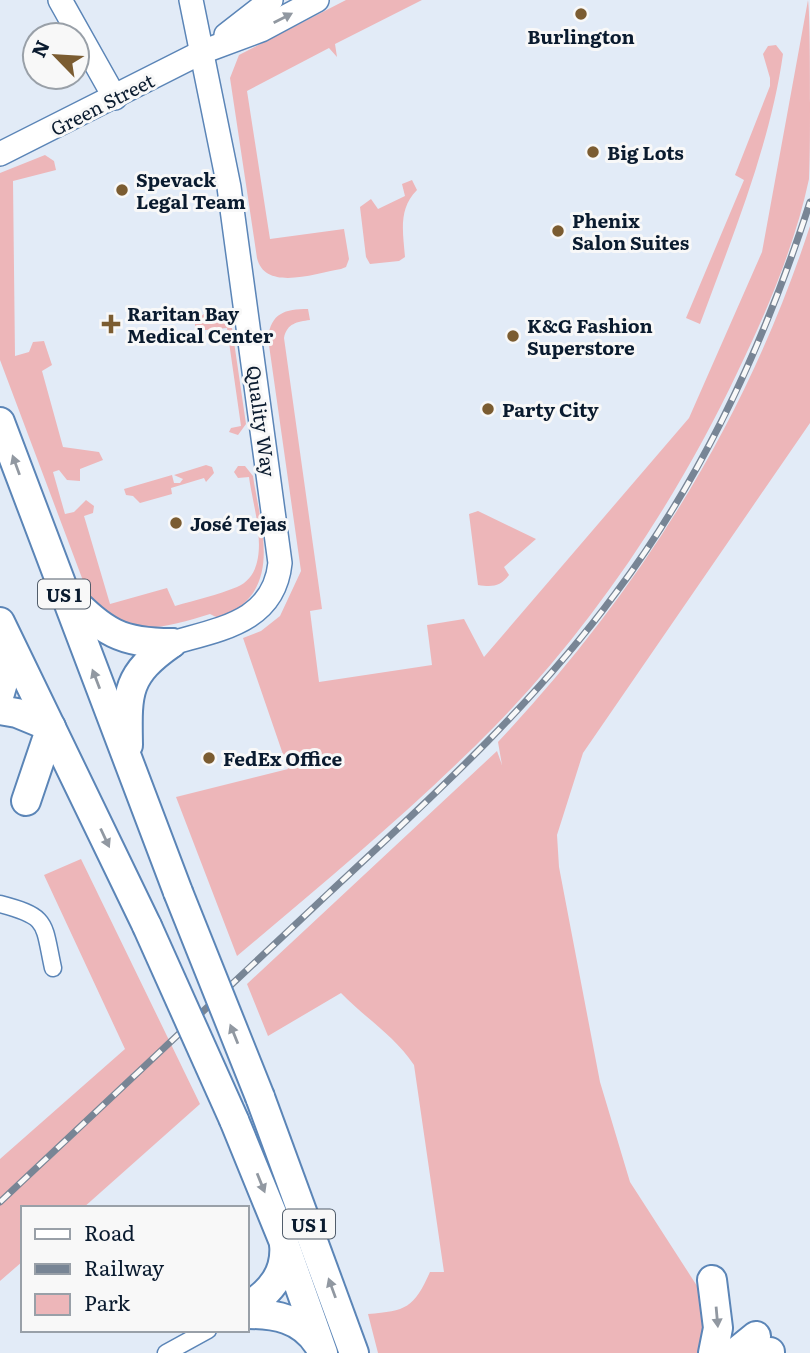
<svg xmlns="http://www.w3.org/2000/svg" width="810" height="1353" viewBox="0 0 810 1353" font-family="Literata,serif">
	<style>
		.green { fill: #edb6b9 }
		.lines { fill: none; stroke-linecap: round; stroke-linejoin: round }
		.street-casing { stroke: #5b85b7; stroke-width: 19 }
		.secondary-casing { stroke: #5b85b7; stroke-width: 26 }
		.highway-casing { stroke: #5b85b7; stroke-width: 32 }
		.street { stroke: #fff; stroke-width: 16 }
		.secondary { stroke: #fff; stroke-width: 23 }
		.highway { stroke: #fff; stroke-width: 28 }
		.rail-casing { stroke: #788595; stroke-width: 7 }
		.rail { stroke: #f8f8f8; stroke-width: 4.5; stroke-dasharray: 13; stroke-linecap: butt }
		.highway-bridge-casing { stroke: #5b85b7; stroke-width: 32; stroke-linecap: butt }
		.highway-bridge { stroke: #fff; stroke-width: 28 }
		.oneway { fill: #9198a1 }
		.poi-dot { fill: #7b5c31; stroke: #f8f8f8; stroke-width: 2.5 }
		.labels { text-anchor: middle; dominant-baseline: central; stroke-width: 6; stroke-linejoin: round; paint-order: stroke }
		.shield { fill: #f8f8f8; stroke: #515d6b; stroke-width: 2 }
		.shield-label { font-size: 18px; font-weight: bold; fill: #0a1b2f }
		.poi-label { font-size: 19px; font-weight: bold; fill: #0a1b2f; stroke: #f8f8f8; text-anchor: start }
		.street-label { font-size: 19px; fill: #0a1b2f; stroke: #f8f8f8 }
	</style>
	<rect width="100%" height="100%" fill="#e2ebf7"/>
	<g class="green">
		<path d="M346,0H422L335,44L337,57L329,48L247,91L270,239L344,229L349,259L346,267L341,269C316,273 265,292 257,258L230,78L239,55Z"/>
		<path d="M808,0C810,13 810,83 810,103C810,127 810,156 809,179C795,245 767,311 738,371C677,500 594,625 494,727C413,809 325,882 237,956L176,797L288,769L243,638L261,631L280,616L301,571L268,338C271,313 285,309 308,309L310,320C297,322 287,323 284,338L322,609L310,611L319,682L432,665L427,625L464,619L484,657L689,418L762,252Z"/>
		<path d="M776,45L783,54C770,146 732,237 700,324L686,318L744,180L735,175L770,86V78L763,54L768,46Z"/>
		<path d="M45,155L54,161L56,170L13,181L15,356L29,352L33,342L44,341L52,365L42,371L63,447L99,452L103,460L80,469V481L67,480L59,470L53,472L65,514L74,512L86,500L94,506L93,513L84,516L110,604L167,588L175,606C195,600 218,595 237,587C275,570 253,509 249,477L238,478L234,472L238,466H245L253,476C261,529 285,594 218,618L210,614C162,629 111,644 85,586L0,360V173Z"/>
		<path d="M412,180L417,190C398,209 403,232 405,257L399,261L370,264L366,257L360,207L371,199L378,209L405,196L402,184Z"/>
		<path d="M810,226V423L583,753L557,835L559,867L600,1082L630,1182L699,1289L709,1313L704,1353H378L368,1314C406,1311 414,1308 430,1272H444L414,1065C395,1036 365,1018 341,993L268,1036L247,984L497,751L502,765L498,742C639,592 746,422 810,226Z"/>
		<path d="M204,314L220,315L232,328L246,424L238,435L229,432L231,428L241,426L227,328L195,331V320Z"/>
		<path d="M206,465L212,467L214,473L206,482L204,478L171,488L172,494L140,503L133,496L126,495L124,489L172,475L174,483H180L183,479L174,475Z"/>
		<path d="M478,511L536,539L504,567L509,575C500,587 492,587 478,585L469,514Z"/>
		<path d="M81,859L200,1104L83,1208H23V1261L0,1281V1159L125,1049L44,875Z"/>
	</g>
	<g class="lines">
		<defs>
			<g id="street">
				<path d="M0,904C49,917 43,922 53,968"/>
				<path d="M166,1353L208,1330"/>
			</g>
			<g id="secondary">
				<path d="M60,0L115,98"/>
				<path d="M226,35L271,0"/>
				<path d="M0,154L202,52L261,30L317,0"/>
				<path d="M172,643C220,629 274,622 280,563L229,187L191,0"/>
			</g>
			<g id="highway">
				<path d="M0,422L178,892"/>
				<path d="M68,596C105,632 119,643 172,643"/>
				<path d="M0,622L147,926"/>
				<path d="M0,693L7,669L6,640"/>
				<path d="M0,710L17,713L51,727L26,801"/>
				<path d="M128,745C127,692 126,675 172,643"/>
				<path d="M260,1097L354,1353"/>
				<path d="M234,1120L283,1240L323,1353"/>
				<path d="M712,1280L718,1328L713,1353"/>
				<path d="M247,1307C271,1292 287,1273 284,1243"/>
				<path d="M247,1314C275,1314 301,1318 318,1344"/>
				<path d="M735,1353L756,1336"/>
				<path d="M769,1353L770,1352"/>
			</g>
		</defs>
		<use href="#street" class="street-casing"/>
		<use href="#secondary" class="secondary-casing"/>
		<use href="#highway" class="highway-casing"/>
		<use href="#street" class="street"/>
		<use href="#secondary" class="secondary"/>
		<use href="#highway" class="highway"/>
		<defs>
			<path id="rail" d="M0,1202C110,1099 220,995 330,892C431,798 533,705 615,594C704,476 765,342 810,202"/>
		</defs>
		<use href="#rail" class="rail-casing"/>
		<use href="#rail" class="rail"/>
		<defs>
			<g id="highway-bridge">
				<path d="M178,892L260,1097"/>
				<path d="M147,926L234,1120"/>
			</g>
		</defs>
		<use href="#highway-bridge" class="highway-bridge-casing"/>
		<use href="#highway-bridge" class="highway-bridge"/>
	</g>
	<defs><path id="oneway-solid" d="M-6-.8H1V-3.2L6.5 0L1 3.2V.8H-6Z" transform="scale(1.75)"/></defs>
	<g class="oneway">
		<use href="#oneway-solid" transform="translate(283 18) rotate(-27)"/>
		<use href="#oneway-solid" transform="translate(16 465) rotate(-110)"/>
		<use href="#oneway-solid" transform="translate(96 679) rotate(-111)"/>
		<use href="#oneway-solid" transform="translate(105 838) rotate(65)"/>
		<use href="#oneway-solid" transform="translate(234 1034) rotate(-112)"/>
		<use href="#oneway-solid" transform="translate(261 1183) rotate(68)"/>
		<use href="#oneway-solid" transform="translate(332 1288) rotate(-110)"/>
		<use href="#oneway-solid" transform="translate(717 1317) rotate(85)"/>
	</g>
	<g class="poi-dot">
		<circle cx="581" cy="14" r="7"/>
		<circle cx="593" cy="152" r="7"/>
		<circle cx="122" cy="190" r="7"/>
		<circle cx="558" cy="231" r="7"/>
		<path d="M107.5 313.5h7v7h7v7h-7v7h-7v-7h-7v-7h7z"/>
		<circle cx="513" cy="336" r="7"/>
		<circle cx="488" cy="409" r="7"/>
		<circle cx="176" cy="523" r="7"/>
		<circle cx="209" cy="758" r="7"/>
	</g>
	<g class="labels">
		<g class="shield">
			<rect x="38" y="579.5" width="52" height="29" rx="5"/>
			<rect x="283" y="1209.5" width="52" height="29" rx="5"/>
		</g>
		<g class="shield-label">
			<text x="64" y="594">US 1</text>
			<text x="309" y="1224">US 1</text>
		</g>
		<g class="poi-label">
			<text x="581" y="36" text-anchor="middle">Burlington</text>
			<text x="607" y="152">Big Lots</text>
			<text x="136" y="179">Spevack<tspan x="136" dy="22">Legal Team</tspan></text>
			<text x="572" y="220">Phenix<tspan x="572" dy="22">Salon Suites</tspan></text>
			<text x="127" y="313">Raritan Bay<tspan x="127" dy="22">Medical Center</tspan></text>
			<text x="527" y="325">K&amp;G Fashion<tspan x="527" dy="22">Superstore</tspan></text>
			<text x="502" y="409">Party City</text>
			<text x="190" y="523">José Tejas</text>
			<text x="223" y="758">FedEx Office</text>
		</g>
		<g class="street-label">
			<text transform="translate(102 104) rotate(-27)">Green Street</text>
			<text transform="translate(262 421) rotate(82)">Quality Way</text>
		</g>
	</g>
	<rect x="21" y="1206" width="228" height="126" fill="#f8f8f8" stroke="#99a0a8" stroke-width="2"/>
	<rect x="35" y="1229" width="35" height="10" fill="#ffffff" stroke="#99a0a8" stroke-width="2"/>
	<text x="84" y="1241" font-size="21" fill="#0a1b2f">Road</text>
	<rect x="35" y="1264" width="35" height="10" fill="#788595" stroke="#99a0a8" stroke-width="2"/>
	<text x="84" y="1276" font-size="21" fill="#0a1b2f">Railway</text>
	<rect x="35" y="1294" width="35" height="21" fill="#edb6b9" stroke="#99a0a8" stroke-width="2"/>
	<text x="84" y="1311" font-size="21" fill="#0a1b2f">Park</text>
	<g transform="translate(56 56) rotate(295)"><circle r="33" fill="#f8f8f8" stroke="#99a0a8" stroke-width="2"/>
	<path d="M0-5L12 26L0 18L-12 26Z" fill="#7b5c31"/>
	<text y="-10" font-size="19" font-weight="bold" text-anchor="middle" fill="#0a1b2f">N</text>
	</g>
</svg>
